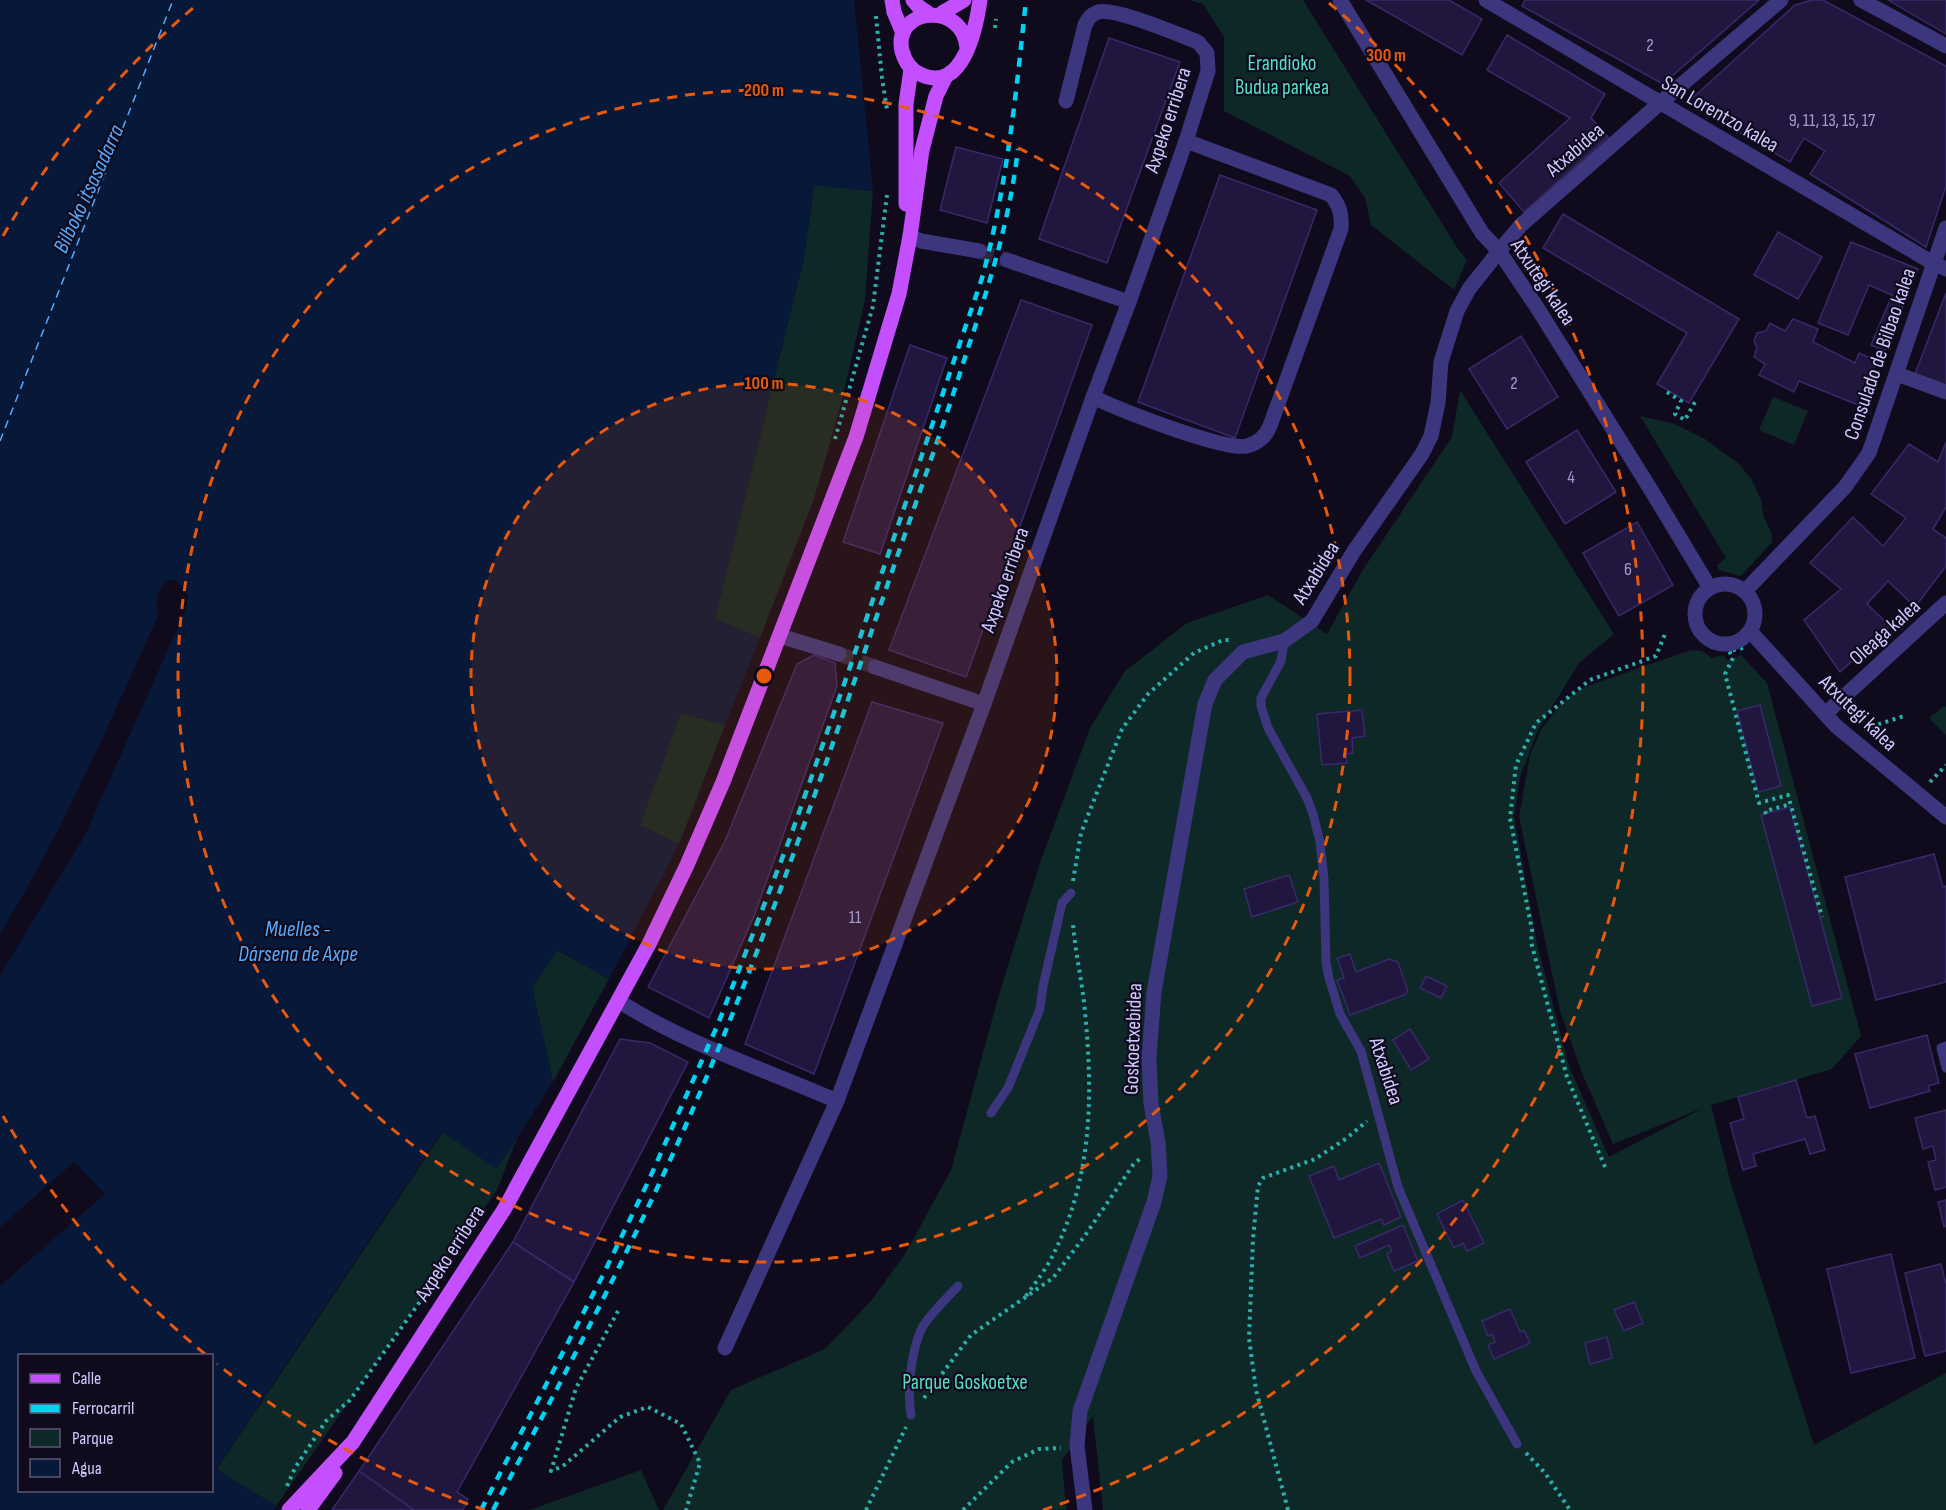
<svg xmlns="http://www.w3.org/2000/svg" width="1946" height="1510" viewBox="0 0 1946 1510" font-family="'Sofia Sans Condensed',sans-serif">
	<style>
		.green { fill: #0e2727 }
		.water { fill: #081839; fill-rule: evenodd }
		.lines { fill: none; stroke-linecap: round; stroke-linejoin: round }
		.ferry { stroke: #56aaff; stroke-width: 1.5; stroke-dasharray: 8 6; stroke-linecap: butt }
		.building { fill: #21173e; stroke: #38296a; stroke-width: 1.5 }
		.street-tunnel { stroke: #2c273f; stroke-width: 15; stroke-dasharray: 15 8; stroke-linecap: butt }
		.path { stroke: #2cafab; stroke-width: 4; stroke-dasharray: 3 4.5; stroke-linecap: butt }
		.lane { stroke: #3b367d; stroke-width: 9 }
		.street { stroke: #3b367d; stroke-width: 15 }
		.primary { stroke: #c34fff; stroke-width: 15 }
		.rail { stroke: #00d2f3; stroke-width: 4.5; stroke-dasharray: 9 8; stroke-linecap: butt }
		.ring { fill: none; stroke: #e8590c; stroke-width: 3; stroke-dasharray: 10 8 }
		.labels { text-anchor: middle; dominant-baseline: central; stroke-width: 4.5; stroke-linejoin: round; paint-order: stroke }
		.number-label { font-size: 18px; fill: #a49ccf }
		.park-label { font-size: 21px; fill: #54dfc1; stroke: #0f0b1d }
		.street-label { font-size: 21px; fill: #d0c8ff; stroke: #0f0b1d }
		.water-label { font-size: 22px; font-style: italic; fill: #56aaff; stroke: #0f0b1d }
		.centre { fill: #e8590c; stroke: #0f0b1d; stroke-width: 3 }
		.ring-label { font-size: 18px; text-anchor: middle; font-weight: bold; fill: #e8590c; stroke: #0f0b1d; stroke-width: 4.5; stroke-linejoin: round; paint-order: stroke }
	</style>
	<rect width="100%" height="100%" fill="#0f0b1d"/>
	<g class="green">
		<path d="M1189,0H1303L1458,249L1467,260L1454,290L1371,225L1365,198L1350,176L1224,111V37L1203,4Z"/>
		<path d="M814,185L873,191L865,300L842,400L814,499L760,638L715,619L804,258Z"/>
		<path d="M1460,390L1614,634L1579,663L1538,730L1520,777L1514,816L1537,944L1569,1066L1609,1157L1703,1108L1613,1144L1582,1073L1560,1011L1519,817L1530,755L1542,728L1564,700L1585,687L1691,650L1702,651L1712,658L1723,655L1727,660L1741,655L1767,683L1861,1036L1832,1069L1711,1105L1731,1184L1814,1445L1946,1373V1510H1103L1093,1416L1062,1460L1066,1510H663L731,1390L825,1349L871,1301L905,1254L951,1170L998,998L1041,860L1090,728L1125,671L1187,623L1268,595L1327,634L1364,568L1452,437Z"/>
		<path d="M1773,397L1808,411L1794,445L1759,430Z"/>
		<path d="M1640,416L1675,424L1705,439L1739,464L1752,480L1761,500L1764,518L1772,534V542L1741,576L1719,570L1717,565L1726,558Z"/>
		<path d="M1944,706L1946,707V735L1929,718Z"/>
		<path d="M681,713L725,725L679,844L639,825Z"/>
		<path d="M557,950L609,979L553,1082L532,988Z"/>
		<path d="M520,1131L497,1190L276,1506L216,1470L443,1132L497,1168Z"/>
		<path d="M641,1470L659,1510H530Z"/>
	</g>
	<path class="water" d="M0,0H854L873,191L814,185L804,258L715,619L760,638L725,725L681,713L640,825L679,844L609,979L558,950L532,988L553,1082L497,1169L442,1132L216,1469L276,1506L273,1510H0V1286L105,1194L74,1162L0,1227V975L84,837L184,614L188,597C182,581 167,571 159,592C156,599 157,608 158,616C109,724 62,833 0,934ZM20,1356H212V1490H20Z"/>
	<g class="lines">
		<path class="ferry" d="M0,441L173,0"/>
	</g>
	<g class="building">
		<path d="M1366,0H1449L1482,19L1462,55Z"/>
		<path d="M1525,0H1759L1663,84L1522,6Z"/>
		<path d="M1812,0H1823L1946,66V186L1926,247L1810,174L1825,151L1804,138L1790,162L1688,102L1795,5Z"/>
		<path d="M1888,0H1946V34Z"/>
		<path d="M1507,35L1605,94L1591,118L1608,137L1524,212L1499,183L1570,118L1487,70Z"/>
		<path d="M1109,38L1180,62L1107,263L1039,239Z"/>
		<path d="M956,147L1003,159L987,223L940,210Z"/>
		<path d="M1220,175L1317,210L1235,438L1138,402Z"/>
		<path d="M1563,214L1739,319L1689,403L1657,384L1687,333L1543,248Z"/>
		<path d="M1778,232L1822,257L1798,299L1754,275Z"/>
		<path d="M1851,242L1918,269L1885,351L1871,345L1892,295L1869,285L1848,335L1818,323Z"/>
		<path d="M1946,293V386L1915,374Z"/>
		<path d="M1021,300L1092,325L966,677L889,650Z"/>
		<path d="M1793,319L1818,329L1813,342L1855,363L1859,353L1877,361L1858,405L1799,381L1794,392L1759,375L1765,364L1754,357L1757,348L1754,341L1757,333L1766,331L1770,323L1785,331Z"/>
		<path d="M1521,336L1558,397L1507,429L1469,369Z"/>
		<path d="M910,345L947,358L880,554L843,542Z"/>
		<path d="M1577,430L1616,492L1565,524L1526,462Z"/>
		<path d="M1946,442V507L1933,529L1946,538V566L1915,607L1888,581L1867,604L1890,626L1840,672L1804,620L1841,589L1810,563L1853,517L1883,546L1906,518L1871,494L1909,444L1938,462Z"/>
		<path d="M1637,522L1673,585L1619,616L1583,553Z"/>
		<path d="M814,655L835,663L837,686L754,916L709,1018L648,987L725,841L797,664Z"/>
		<path d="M872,702L943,723L814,1074L745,1044Z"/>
		<path d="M1760,705L1781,786L1758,792L1737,711Z"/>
		<path d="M1362,710L1365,736L1352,738L1353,753L1346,754L1347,763L1322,765L1317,714Z"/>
		<path d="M1790,807L1842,998L1812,1006L1761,815Z"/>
		<path d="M1934,854L1943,887L1946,886V982L1876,1000L1845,877Z"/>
		<path d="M1289,875L1298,902L1252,917L1244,889Z"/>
		<path d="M1350,954L1356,972L1389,959L1398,962L1408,991L1404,995L1350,1015L1337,980L1344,978L1337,958Z"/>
		<path d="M1426,976L1447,986L1441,998L1420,988Z"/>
		<path d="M1410,1029L1429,1059L1411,1070L1393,1040Z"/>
		<path d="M1927,1035L1939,1083L1928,1086L1930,1091L1870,1108L1855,1054Z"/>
		<path d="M620,1039L650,1043L688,1062L574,1282L513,1242Z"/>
		<path d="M1796,1080L1807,1118L1815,1116L1825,1150L1810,1154L1805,1139L1753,1154L1756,1166L1743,1170L1730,1123L1744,1119L1738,1097Z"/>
		<path d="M1946,1110V1187L1935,1190L1928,1162L1936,1160L1933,1146L1923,1149L1915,1118Z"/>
		<path d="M1379,1163L1401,1217L1384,1225L1381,1219L1334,1238L1309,1176L1334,1166L1339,1180Z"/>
		<path d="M1463,1200L1484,1243L1467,1251L1463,1243L1454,1248L1437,1214Z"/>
		<path d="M1946,1200V1226L1944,1227L1938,1202Z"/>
		<path d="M1403,1225L1418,1261L1394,1271L1387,1254L1392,1251L1389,1245L1360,1258L1355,1246Z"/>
		<path d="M513,1242L574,1282L457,1492L468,1499L463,1510H414L359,1471Z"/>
		<path d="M1891,1254L1915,1358L1851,1373L1827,1269Z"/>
		<path d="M1941,1264L1946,1285V1351L1925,1356L1905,1273Z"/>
		<path d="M1634,1302L1643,1323L1624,1331L1614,1310Z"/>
		<path d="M1510,1309L1520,1332L1524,1330L1530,1343L1494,1359L1488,1345L1495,1342L1492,1334L1488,1336L1482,1321Z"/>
		<path d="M1607,1337L1612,1358L1590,1364L1585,1343Z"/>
		<path d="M359,1471L414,1510H332Z"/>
	</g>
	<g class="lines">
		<g class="street-tunnel">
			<path d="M979,251L1007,260"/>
			<path d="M839,654L875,667"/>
		</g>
		<g class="path">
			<path d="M876,16L882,78L887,109"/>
			<path d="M995,28L996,19"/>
			<path d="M1667,392L1681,401L1675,414L1685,420L1696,400"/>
			<path d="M835,439L873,306L887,195"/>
			<path d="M1743,648L1729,651L1733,658L1725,674L1759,803L1788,795L1822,917"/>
			<path d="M1864,729L1904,716"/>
			<path d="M1930,782L1946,765"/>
			<path d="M1766,814L1765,811L1791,804"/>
			<path d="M1073,881L1081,833L1122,729L1148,694L1194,653L1223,640H1230"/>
			<path d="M1605,1167L1567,1077L1531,942L1532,930L1510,818L1516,765L1536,723L1590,680L1656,656L1665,634"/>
			<path d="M1026,1296C1036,1282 1047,1268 1054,1253C1094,1173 1093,1089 1084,1002C1081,976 1075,950 1073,924"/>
			<path d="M618,1311L576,1388L551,1471L563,1466L620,1417L648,1407L681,1424L700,1463L686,1510"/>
			<path d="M924,1398L971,1335L1053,1278L1084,1237L1133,1165L1142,1157"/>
			<path d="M1526,1453L1545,1473L1570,1510"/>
			<path d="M287,1486L295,1468L326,1421L350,1400L436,1279"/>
			<path d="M866,1510L906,1427"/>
			<path d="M963,1510L1012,1462L1039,1449L1061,1448"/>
			<path d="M1288,1510L1256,1390L1249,1338L1253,1239L1258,1186L1263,1178L1315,1159L1347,1138L1367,1121"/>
		</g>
		<g class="lane">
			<path d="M1284,641L1281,661L1261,698V706L1268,728L1307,798L1313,814L1320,842L1324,879L1326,963L1329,978L1340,1014L1361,1051L1398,1187L1476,1371L1517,1444"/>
			<path d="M1946,1046L1941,1048L1946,1068"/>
			<path d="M991,1113L1008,1088L1040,1009L1043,986L1062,903L1071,893"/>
			<path d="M911,1415C907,1391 911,1352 921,1330C926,1318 948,1297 958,1286"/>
		</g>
		<g class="street">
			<path d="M1340,0L1482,233L1499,251L1538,309L1651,490L1710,588"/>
			<path d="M1486,0L1933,263L1946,269"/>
			<path d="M1861,0L1946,46"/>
			<path d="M910,236L921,241L979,251"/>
			<path d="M1007,260L1129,302"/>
			<path d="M1897,374L1946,392"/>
			<path d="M1093,397C1118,409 1223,451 1247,446C1258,443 1266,436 1270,426L1341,229C1342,215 1340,206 1331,195L1186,141"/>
			<circle cx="1725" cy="614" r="30"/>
			<path d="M1745,591L1845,487L1869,453L1946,228"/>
			<path d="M1750,631L1836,726L1946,817"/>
			<path d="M780,636L839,654"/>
			<path d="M875,667L984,704"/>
			<path d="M1825,714L1946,603"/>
			<path d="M619,1001C685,1044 764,1069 837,1101L984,704L1093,397L1129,302L1186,141L1208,71L1207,53L1198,42C1179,35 1115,7 1098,12C1090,15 1088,19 1085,25L1066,101"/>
			<path d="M725,1348L837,1101"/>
			<path d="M1085,1510L1077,1446L1080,1411L1154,1202L1160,1176L1158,1142L1151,1104L1149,1058L1154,992L1205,704L1215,680L1243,652L1284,641L1312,621L1354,551L1422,454L1431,436L1438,403L1441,362L1457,311L1469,289L1499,251L1521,225L1660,103L1781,0"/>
		</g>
		<g class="primary">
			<path d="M892,0L894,12L903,33"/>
			<path d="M913,0L919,7L928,13"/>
			<path d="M942,13L964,0"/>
			<path d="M967,48C963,0 892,8 902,51C905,62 911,71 922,75C963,93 976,28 980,0"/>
			<path d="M906,204V104L911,69"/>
			<path d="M289,1510L353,1442L505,1208L649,944L687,865L723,782L856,437L899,294L910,236L922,150L936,96L946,76"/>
			<path d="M308,1510L335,1473"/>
		</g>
		<g class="rail">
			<path d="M481,1510L602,1277L648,1182L718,1024L790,838L849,670L982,278C1007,187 1016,94 1026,0"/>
			<path d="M493,1510C565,1374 638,1237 699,1095C774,919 835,738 897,557C921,488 946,418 968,348C990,283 1010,218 1018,149"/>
		</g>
	</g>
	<circle cx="764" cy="676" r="293" fill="#e8590c" fill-opacity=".12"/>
	<g class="ring">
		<circle cx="764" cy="676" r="293"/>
		<circle cx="764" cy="676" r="586"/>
		<path d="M485 1510A879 879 0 0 1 217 1364M205 1354A879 879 0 0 1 3 1116M3 236A879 879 0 0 1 199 3M1329 3A879 879 0 0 1 1043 1510"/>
	</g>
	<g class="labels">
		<g class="number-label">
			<text x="1650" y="45">2</text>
			<text x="1832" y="120">9, 11, 13, 15, 17</text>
			<text x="1514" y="383">2</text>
			<text x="1571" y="477">4</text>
			<text x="1628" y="569">6</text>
			<text x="855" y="917">11</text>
		</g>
		<g class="park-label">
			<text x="1282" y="63">Erandioko<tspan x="1282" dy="24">Budua parkea</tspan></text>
			<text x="965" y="1382">Parque Goskoetxe</text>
		</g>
		<g class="street-label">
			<text transform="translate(1720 114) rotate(30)">San Lorentzo kalea</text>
			<text transform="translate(1168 120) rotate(-72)">Axpeko erribera</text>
			<text transform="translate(1575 150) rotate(-41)">Atxabidea</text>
			<text transform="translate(1543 282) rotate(56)">Atxutegi kalea</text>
			<text transform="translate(1880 354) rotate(-71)">Consulado de Bilbao kalea</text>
			<text transform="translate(1316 573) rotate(-58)">Atxabidea</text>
			<text transform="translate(1005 580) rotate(-71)">Axpeko erribera</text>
			<text transform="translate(1885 632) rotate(-42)">Oleaga kalea</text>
			<text transform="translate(1858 713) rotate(44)">Atxutegi kalea</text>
			<text transform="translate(1133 1039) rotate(-88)">Goskoetxebidea</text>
			<text transform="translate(1386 1071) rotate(72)">Atxabidea</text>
			<text transform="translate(450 1253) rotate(-57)">Axpeko erribera</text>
		</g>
		<g class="water-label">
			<text transform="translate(89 189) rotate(-65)">Bilboko itsasadarra</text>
			<text x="298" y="929">Muelles -<tspan x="298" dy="25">Dársena de Axpe</tspan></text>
		</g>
	</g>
	<circle cx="764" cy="676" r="9" class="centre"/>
	<g class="ring-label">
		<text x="1386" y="61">300 m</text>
		<text x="764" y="96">200 m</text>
		<text x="764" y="389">100 m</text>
	</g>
	<rect x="18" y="1354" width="195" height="138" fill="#0f0b1d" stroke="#5c5777" stroke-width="1.5"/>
	<rect x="30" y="1374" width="30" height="9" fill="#c34fff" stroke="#5c5777" stroke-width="1.5"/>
	<text x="72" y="1384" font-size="18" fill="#d0c8ff">Calle</text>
	<rect x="30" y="1404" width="30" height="9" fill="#00d2f3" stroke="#5c5777" stroke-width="1.5"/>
	<text x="72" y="1414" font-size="18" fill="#d0c8ff">Ferrocarril</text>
	<rect x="30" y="1429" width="30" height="18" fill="#0e2727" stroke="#5c5777" stroke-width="1.5"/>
	<text x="72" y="1444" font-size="18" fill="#d0c8ff">Parque</text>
	<rect x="30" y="1459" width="30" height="18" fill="#081839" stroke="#5c5777" stroke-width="1.5"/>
	<text x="72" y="1474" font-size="18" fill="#d0c8ff">Agua</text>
</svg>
